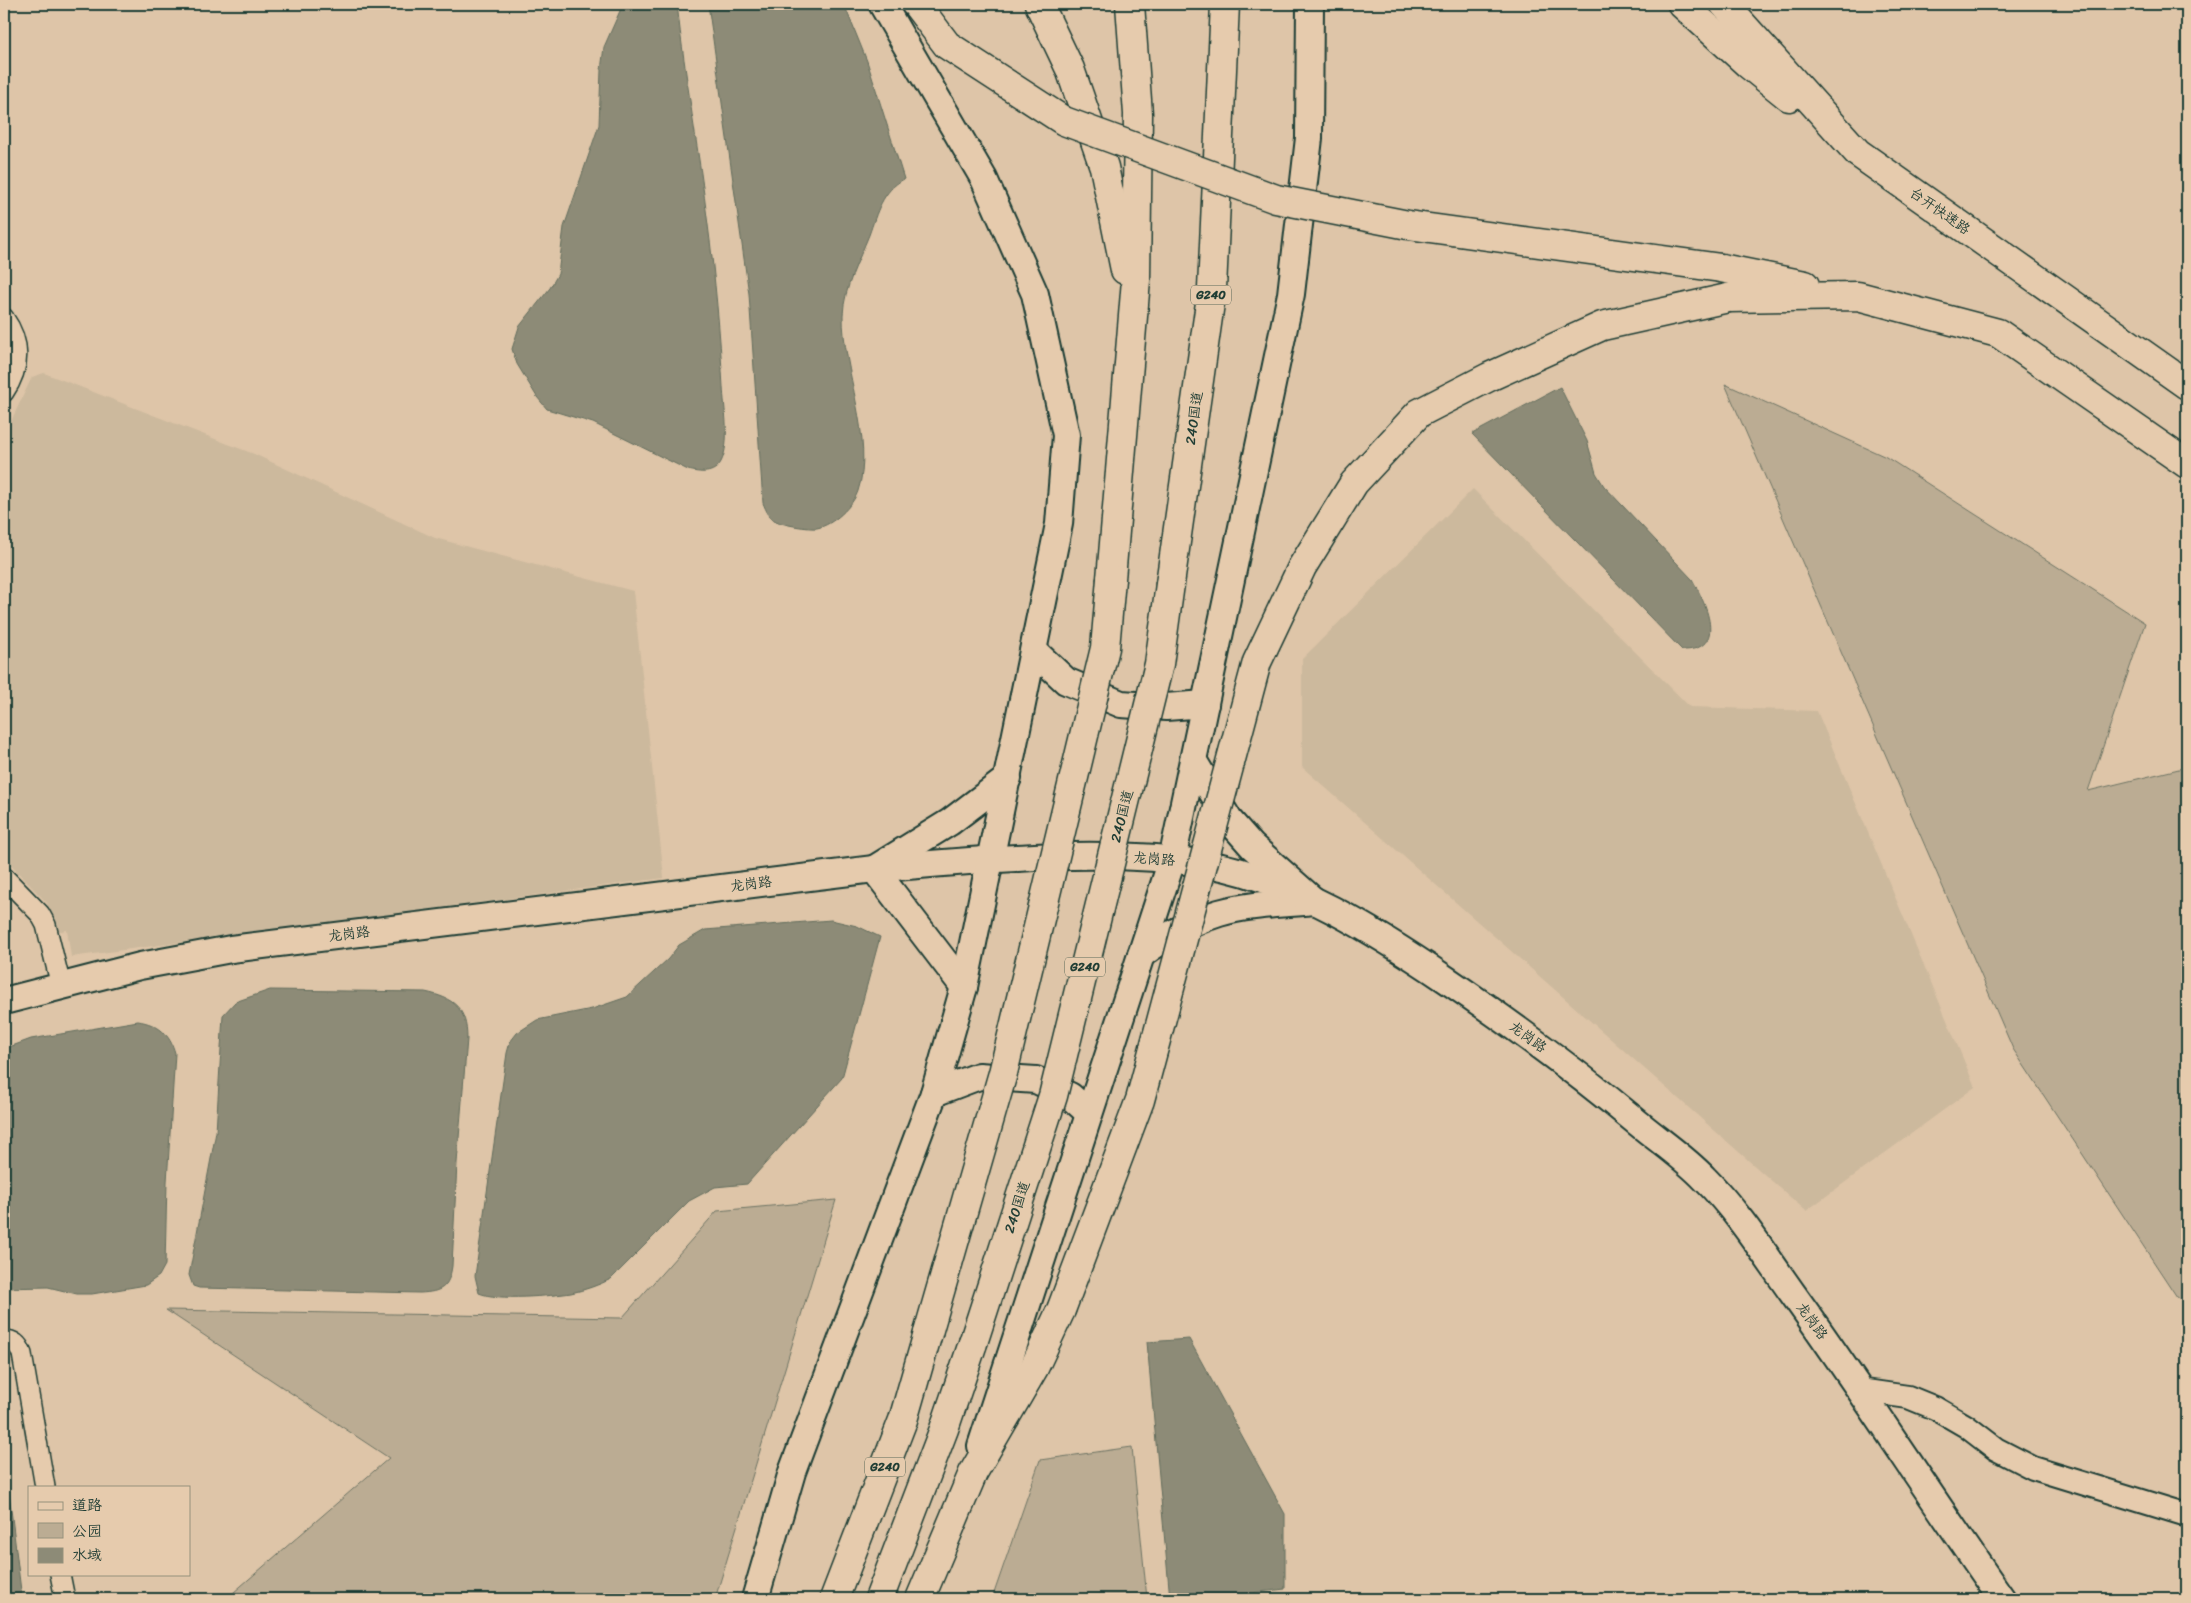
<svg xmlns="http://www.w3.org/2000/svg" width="2191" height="1603" viewBox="0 0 2191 1603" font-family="Sriracha,'LXGW WenKai TC',sans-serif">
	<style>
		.built { fill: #ccb99d }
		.green { fill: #bbac93; stroke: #6d7464 }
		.water { fill: #8d8b77; stroke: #616c5c }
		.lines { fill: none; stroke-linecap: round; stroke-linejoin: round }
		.minor-casing { stroke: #1f3d34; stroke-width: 22 }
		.tertiary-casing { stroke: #1f3d34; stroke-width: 26 }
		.secondary-casing { stroke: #1f3d34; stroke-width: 30 }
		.trunk-casing { stroke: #1f3d34; stroke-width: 31 }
		.minor { stroke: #e6cbad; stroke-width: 19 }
		.tertiary { stroke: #e6cbad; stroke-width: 22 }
		.secondary { stroke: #e6cbad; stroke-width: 26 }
		.trunk { stroke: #e6cbad; stroke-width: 28 }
		.trunk-bridge-casing { stroke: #1f3d34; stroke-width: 31; stroke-linecap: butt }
		.trunk-bridge { stroke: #e6cbad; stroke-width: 28 }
		.labels { text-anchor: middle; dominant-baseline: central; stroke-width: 4; stroke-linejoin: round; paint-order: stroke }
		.shield { fill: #e6cbad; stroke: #5b6858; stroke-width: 1 }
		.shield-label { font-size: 12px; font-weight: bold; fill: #1f3d34 }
		.street-label { font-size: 14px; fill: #1f3d34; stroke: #e6cbad }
	</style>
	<rect width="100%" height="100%" fill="#dec5a8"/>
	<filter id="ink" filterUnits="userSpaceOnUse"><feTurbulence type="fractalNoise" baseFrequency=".02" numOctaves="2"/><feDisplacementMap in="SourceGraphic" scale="10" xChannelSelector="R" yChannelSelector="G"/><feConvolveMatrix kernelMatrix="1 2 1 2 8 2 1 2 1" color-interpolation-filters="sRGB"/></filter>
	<g filter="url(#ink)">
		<g class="built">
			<path d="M44,373L254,454L435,538L633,591L664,878L71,957L67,930L56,932L47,903L4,858V436L32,377Z"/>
			<path d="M1473,489L1690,707L1817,711L1975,1087L1806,1211L1302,767V659Z"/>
		</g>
		<g class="green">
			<path d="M1725,384L1886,457L2145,623L2088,791L2187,767V1303L2177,1297L2013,1049Z"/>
			<path d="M836,1200L715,1599H226L389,1458L166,1310L622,1318L717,1211Z"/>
			<path d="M1132,1447L1147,1599H992L1040,1460Z"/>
		</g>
		<g class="water">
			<path d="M623,4H677C685,78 699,151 708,225C715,278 720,333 723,387C724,408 731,443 721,462C714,475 700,473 688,470L593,423L547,409L537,397L517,364L512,349L519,327L550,288L558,274L564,227L599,125L601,70L604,47Z"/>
			<path d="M708,4H844L867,61L904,179C882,191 877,213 869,235C859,260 844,288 843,315C842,368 875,441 858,491C853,506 833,525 817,528C809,529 783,525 776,521C769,518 766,510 763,503L749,294Z"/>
			<path d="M1560,387L1587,441L1596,473L1604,486L1692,579C1705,602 1729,651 1682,650L1472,434Z"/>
			<path d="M831,920L857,926L880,937L842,1078L747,1184L715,1187L689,1201L611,1279C599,1285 585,1290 571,1293C551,1296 497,1301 479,1293L475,1276L507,1053L510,1042L517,1033L537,1020L592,1009L627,997L668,959L679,945L705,930Z"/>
			<path d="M270,990L425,992C454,998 467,1008 467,1039L457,1163L452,1266C449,1288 441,1292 420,1293L199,1288L193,1286L189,1275L216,1132L223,1015L235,1002Z"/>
			<path d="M138,1021C158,1024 170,1034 175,1053L167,1182L165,1265L159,1276L146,1285L92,1294H77L48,1287L4,1288V1049L31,1039Z"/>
			<path d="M1189,1339L1285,1514V1589L1200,1599H1170L1147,1342Z"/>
			<path d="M4,1452L22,1599H4Z"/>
		</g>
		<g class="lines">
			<defs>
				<g id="minor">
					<path d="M4,318C21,342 21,367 4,392"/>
					<path d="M4,877L40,914L46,925L61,986"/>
					<path d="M4,1340C14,1340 19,1345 22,1354L45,1487"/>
					<path d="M60,1574L65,1599"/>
				</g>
				<path id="tertiary" d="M1859,1390L1908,1397L1935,1408L1966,1426L1996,1449L2033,1468L2187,1515"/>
				<g id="secondary">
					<path d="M1034,651L1066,681L1121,704L1166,707L1205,704"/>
					<path d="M1141,955C1164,937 1191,922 1219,913C1249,904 1283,904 1314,901L1252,846L1229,820L1193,760"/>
					<path d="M964,987L874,869L950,822L1008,778"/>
					<path d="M4,1001L140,966L231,949L874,869C980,860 1102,847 1207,864C1290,878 1378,933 1447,980C1513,1025 1577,1072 1638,1123C1661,1142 1685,1158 1705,1179C1739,1213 1765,1255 1793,1294C1865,1394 1931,1498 2002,1599"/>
					<path d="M934,1093L979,1076L1036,1080L1070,1096L1089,1113"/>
					<path d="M981,1446L1172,860L1291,294L1309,138L1310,4"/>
					<path d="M755,1599L792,1472L934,1093L964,987L1059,524L1066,435L1035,294L984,179L882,4"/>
				</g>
				<g id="trunk">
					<path d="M1039,4L1070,69L1104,167L1125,270"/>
					<path d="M1682,4L1748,64L1789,97"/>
					<path d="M1724,4L1858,153L2187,385"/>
					<path d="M1721,268L1805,285"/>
					<path d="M1728,298L1858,296L1998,333L2187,464"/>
					<path d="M1111,579L1136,280L1138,114L1130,4"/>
					<path d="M1170,584L1212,289L1225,4"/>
					<path d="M834,1599L903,1420L928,1333"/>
					<path d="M879,1599L944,1429L973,1343"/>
					<path d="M920,1599L973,1473L1034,1368L1061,1310"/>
				</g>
			</defs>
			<use href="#minor" class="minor-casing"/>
			<use href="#tertiary" class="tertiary-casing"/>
			<use href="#secondary" class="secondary-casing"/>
			<use href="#trunk" class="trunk-casing"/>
			<use href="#minor" class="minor"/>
			<use href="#tertiary" class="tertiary"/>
			<use href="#secondary" class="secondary"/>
			<use href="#trunk" class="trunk"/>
			<defs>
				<g id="trunk-bridge">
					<path d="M916,4L947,45L1064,121L1276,199L1408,225L1721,268"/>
					<path d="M1061,1310L1140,1100L1257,662L1302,567L1354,483L1419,413L1489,377L1602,326L1728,298"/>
					<path d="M928,1333L1003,1073L1105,648L1111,579"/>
					<path d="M973,1343L1053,1096L1159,664L1170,584"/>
				</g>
			</defs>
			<use href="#trunk-bridge" class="trunk-bridge-casing"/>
			<use href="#trunk-bridge" class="trunk-bridge"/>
		</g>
	</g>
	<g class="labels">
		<g class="shield">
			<rect x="1191" y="285.5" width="40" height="19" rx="4"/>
			<rect x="1065" y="957.5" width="40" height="19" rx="4"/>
			<rect x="865" y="1457.5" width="40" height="19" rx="4"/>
		</g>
		<g class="shield-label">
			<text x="1211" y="295">G240</text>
			<text x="1085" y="967">G240</text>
			<text x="885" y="1467">G240</text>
		</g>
		<g class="street-label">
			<text transform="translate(1940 211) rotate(35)">台开快速路</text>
			<text transform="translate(1194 418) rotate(-82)">240国道</text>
			<text transform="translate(1122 816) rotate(-76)">240国道</text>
			<text transform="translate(1154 859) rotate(4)">龙岗路</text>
			<text transform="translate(751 884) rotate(-7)">龙岗路</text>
			<text transform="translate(349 934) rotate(-7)">龙岗路</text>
			<text transform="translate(1528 1037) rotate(36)">龙岗路</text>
			<text transform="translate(1017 1207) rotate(-72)">240国道</text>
			<text transform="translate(1812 1321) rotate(54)">龙岗路</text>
		</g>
	</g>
	<rect width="2191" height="1603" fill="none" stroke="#e6cbad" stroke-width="20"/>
	<rect x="10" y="10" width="2171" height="1583" fill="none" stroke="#1f3d34" stroke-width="2" filter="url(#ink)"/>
	<rect x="28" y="1486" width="162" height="90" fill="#e6cbad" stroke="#96927d"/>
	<rect x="38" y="1502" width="25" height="8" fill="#e6cbad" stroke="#96927d"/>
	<text x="72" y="1510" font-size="15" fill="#1f3d34">道路</text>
	<rect x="38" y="1523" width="25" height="15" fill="#bbac93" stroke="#96927d"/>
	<text x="72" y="1536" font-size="15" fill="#1f3d34">公园</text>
	<rect x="38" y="1548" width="25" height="15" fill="#8d8b77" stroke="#96927d"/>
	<text x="72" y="1560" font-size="15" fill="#1f3d34">水域</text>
</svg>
